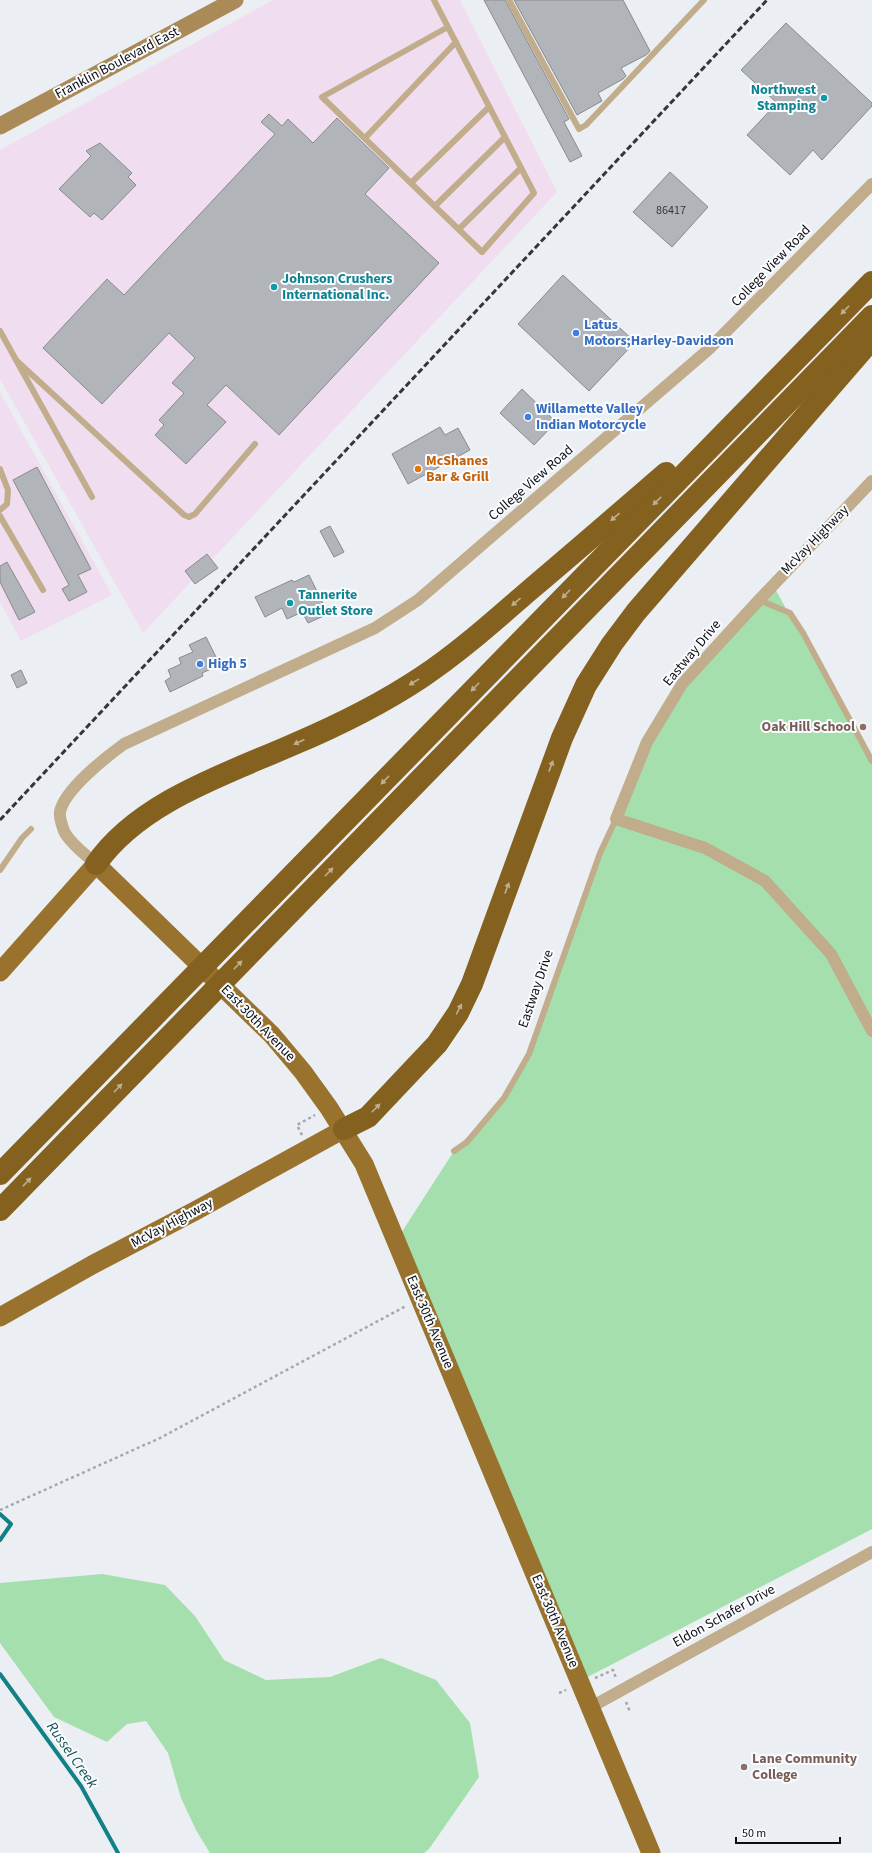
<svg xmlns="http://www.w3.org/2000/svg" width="872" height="1853" viewBox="0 0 872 1853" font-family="'Source Sans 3',sans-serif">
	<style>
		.industrial { fill: #f0def0 }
		.green { fill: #a4dfad }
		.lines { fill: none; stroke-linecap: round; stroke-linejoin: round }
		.stream { stroke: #128186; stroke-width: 4 }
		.building { fill: #b1b5b9; stroke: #878b8e }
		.path { stroke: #a5a8ab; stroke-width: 2.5; stroke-dasharray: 3 3; stroke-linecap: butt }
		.lane { stroke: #c1ac8b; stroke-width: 6 }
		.street { stroke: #c1ac8b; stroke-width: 12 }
		.secondary { stroke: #aa8b58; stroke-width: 17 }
		.primary { stroke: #99732e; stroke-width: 19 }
		.highway { stroke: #84611f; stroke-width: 22 }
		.rail { stroke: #343638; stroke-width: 3; stroke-dasharray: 6 3; stroke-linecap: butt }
		.oneway { fill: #bfae8f }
		.culture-dot { fill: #0f9aa8; stroke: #fafcff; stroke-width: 1.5 }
		.shop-dot { fill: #3f7fe0; stroke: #fafcff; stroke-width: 1.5 }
		.food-dot { fill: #e8710a; stroke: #fafcff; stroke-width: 1.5 }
		.education-dot { fill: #8d6e63; stroke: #fafcff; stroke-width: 1.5 }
		.labels { text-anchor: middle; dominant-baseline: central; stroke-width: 4; stroke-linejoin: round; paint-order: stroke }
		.number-label { font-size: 12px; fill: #36383a }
		.street-label { font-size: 14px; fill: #0d0f10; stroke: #fafcff }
		.culture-label { font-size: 14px; font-weight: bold; fill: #0d838f; stroke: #fafcff; text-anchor: start }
		.shop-label { font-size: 14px; font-weight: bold; fill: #366cbe; stroke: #fafcff; text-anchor: start }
		.food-label { font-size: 14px; font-weight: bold; fill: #c56008; stroke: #fafcff; text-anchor: start }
		.education-label { font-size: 14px; font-weight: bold; fill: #785e54; stroke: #fafcff; text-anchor: end }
		.water-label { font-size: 15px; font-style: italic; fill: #155052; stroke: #fafcff }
	</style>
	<rect width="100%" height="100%" fill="#ebeff3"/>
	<g class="industrial">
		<path d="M273,0H460L557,192L143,633L0,379V150Z"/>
		<path d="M0,392L112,595L21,641L0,602Z"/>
	</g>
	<g class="green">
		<path d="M773,585L872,764V1529L580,1681L396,1241L454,1151L504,1098L529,1054L600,853L662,716Z"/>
		<path d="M102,1574L165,1585L195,1616L224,1660L266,1680L330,1677L381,1658L436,1680L470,1723L479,1777L429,1849L424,1853H210L196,1830L181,1798L168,1753L146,1721L127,1724L107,1742L54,1717L0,1643V1583Z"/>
	</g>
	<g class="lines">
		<g class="stream">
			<path d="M0,1514L11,1524L0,1540"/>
			<path d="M0,1674L81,1786L118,1853"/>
		</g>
	</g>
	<g class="building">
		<path d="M484,0H505L569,119L564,122L582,156L570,162Z"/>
		<path d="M514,0H623L650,51L646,55L621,68L626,76L623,79L598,93L602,101L577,115Z"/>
		<path d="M786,23L872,103V106L822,160L813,150L790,175L747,135L777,103L741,70Z"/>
		<path d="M269,114L282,126L288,119L313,143L337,118L389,168L365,194L439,263L279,435L226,385L207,405L226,422L186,464L155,435L164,425L159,420L184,393L172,383L195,358L169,333L102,404L43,348L107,279L124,295L275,134L261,122Z"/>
		<path d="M100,143L132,173L128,177L136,185L102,220L94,213L90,217L59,189L91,156L86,151Z"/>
		<path d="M670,172L708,207L672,247L633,212Z"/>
		<path d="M563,275L635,342L589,391L518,324Z"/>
		<path d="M522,389L556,422L534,445L500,413Z"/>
		<path d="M440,427L445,435L458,428L470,450L408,484L392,454Z"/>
		<path d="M37,467L91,569L78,575L87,592L69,601L62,589L69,585L13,480Z"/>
		<path d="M330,526L344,552L334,557L320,531Z"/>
		<path d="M207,554L218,568L195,584L185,571Z"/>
		<path d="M7,562L35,612L19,620L0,582V566Z"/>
		<path d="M309,575L328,614L308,623L302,612L287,619L282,608L265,617L255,597L292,580L294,582Z"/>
		<path d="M206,637L220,665L202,673L203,676L170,692L165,681L171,677L168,670L181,664L179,658L193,652L189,645Z"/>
		<path d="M21,670L27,683L17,688L11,675Z"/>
	</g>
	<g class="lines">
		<g class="path">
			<path d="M302,1135L297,1125L315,1115"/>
			<path d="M0,1510L160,1438L406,1306"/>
			<path d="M595,1678L613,1670L616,1678"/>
			<path d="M559,1693L566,1690"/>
			<path d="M626,1702L630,1712"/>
		</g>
		<g class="lane">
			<path d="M434,0L534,193L482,252L322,97L448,27"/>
			<path d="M509,0L579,129L586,125L704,0"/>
			<path d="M365,138L456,42"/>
			<path d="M411,183L489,107"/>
			<path d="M435,206L505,137"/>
			<path d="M459,229L521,168"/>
			<path d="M0,331L92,497"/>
			<path d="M17,361L184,515L189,517L195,514L255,444"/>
			<path d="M0,469L8,490L7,504L0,510"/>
			<path d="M0,516L43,590"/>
			<path d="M759,600L790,613L803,633L872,761"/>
			<path d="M0,870L22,838L31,829"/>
			<path d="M454,1151L467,1142L504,1098L529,1054L600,853L616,819"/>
		</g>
		<g class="street">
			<path d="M872,481L759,600L682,684L647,742L616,819L705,848L765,881L831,954L872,1031"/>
			<path d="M96,864C86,855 72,845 65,833C63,829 59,817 60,812C64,790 106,757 124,744L375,628L418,600L709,349L872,184"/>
			<path d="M591,1707L872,1552"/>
		</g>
		<path class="secondary" d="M0,126L235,0"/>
		<g class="primary">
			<path d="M0,972L96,864L272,1035L303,1072L329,1108L364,1164L651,1853"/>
			<path d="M0,1317L92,1265L195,1211L344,1129"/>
		</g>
		<g class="highway">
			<path d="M96,864C139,802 226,774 292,745C337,726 380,705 422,677C461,651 495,620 531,589C576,551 621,512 666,473"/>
			<path d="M344,1129L368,1117L437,1044L458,1013L472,984L562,738L586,685L612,644L636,612L872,339"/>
			<path d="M0,1174L872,282"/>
			<path d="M0,1210L872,316"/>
		</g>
		<path class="rail" d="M0,820L767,0"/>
	</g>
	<defs><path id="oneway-solid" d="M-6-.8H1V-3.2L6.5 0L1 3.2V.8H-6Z"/></defs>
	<g class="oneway">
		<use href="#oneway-solid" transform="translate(845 310) rotate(134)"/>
		<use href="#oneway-solid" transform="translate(657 501) rotate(135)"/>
		<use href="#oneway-solid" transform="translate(615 517) rotate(139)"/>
		<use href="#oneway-solid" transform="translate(566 594) rotate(134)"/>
		<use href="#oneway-solid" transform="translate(516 602) rotate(139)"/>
		<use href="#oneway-solid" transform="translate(414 682) rotate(148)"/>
		<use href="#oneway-solid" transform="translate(475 687) rotate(134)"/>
		<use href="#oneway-solid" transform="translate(299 742) rotate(155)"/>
		<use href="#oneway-solid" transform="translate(551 766) rotate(-70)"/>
		<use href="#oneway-solid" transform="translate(385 780) rotate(134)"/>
		<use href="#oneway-solid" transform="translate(329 872) rotate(-46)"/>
		<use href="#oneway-solid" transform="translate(507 888) rotate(-70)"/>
		<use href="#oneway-solid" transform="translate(238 965) rotate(-46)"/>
		<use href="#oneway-solid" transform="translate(459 1009) rotate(-63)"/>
		<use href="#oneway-solid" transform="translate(118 1088) rotate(-46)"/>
		<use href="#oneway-solid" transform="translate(376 1108) rotate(-46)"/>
		<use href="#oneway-solid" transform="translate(27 1182) rotate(-46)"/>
	</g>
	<g class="culture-dot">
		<circle cx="824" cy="98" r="4"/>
		<circle cx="274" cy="287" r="4"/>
		<circle cx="290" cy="603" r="4"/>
	</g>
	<g class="shop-dot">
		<circle cx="576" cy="333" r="4"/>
		<circle cx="528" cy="417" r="4"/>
		<circle cx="200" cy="664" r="4"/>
	</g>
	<circle class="food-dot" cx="418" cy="469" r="4"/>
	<g class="education-dot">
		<circle cx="863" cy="727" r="4"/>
		<circle cx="744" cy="1767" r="4"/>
	</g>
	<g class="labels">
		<g class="number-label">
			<text x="671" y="210">86417</text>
		</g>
		<g class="street-label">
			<text transform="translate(117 63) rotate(-28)">Franklin Boulevard East</text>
			<text transform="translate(771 266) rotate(-46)">College View Road</text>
			<text transform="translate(531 483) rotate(-41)">College View Road</text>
			<text transform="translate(815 540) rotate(-46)">McVay Highway</text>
			<text transform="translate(692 653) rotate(-50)">Eastway Drive</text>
			<text transform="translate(536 989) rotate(-71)">Eastway Drive</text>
			<text transform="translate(258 1023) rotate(46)">East 30th Avenue</text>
			<text transform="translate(172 1223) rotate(-28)">McVay Highway</text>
			<text transform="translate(430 1322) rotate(67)">East 30th Avenue</text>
			<text transform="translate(724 1616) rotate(-29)">Eldon Schafer Drive</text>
			<text transform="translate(555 1621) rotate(67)">East 30th Avenue</text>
		</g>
		<g class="culture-label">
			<text x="816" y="90" text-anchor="end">Northwest<tspan x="816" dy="16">Stamping</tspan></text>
			<text x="282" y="279">Johnson Crushers<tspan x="282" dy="16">International Inc.</tspan></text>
			<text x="298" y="595">Tannerite<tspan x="298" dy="16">Outlet Store</tspan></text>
		</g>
		<g class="shop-label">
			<text x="584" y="325">Latus<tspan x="584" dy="16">Motors;Harley-Davidson</tspan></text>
			<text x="536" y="409">Willamette Valley<tspan x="536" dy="16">Indian Motorcycle</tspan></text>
			<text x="208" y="664">High 5</text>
		</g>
		<g class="food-label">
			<text x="426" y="461">McShanes<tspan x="426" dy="16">Bar &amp; Grill</tspan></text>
		</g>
		<g class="education-label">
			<text x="855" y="727">Oak Hill School</text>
			<text x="752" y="1759" text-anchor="start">Lane Community<tspan x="752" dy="16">College</tspan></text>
		</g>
		<g class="water-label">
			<text transform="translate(72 1755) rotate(55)">Russel Creek</text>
		</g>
	</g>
	<path d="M736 1837v6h104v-6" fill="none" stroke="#0d0f10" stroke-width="2"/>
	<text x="742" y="1837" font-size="12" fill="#0d0f10" stroke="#fafcff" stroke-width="3" paint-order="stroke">50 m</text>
</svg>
